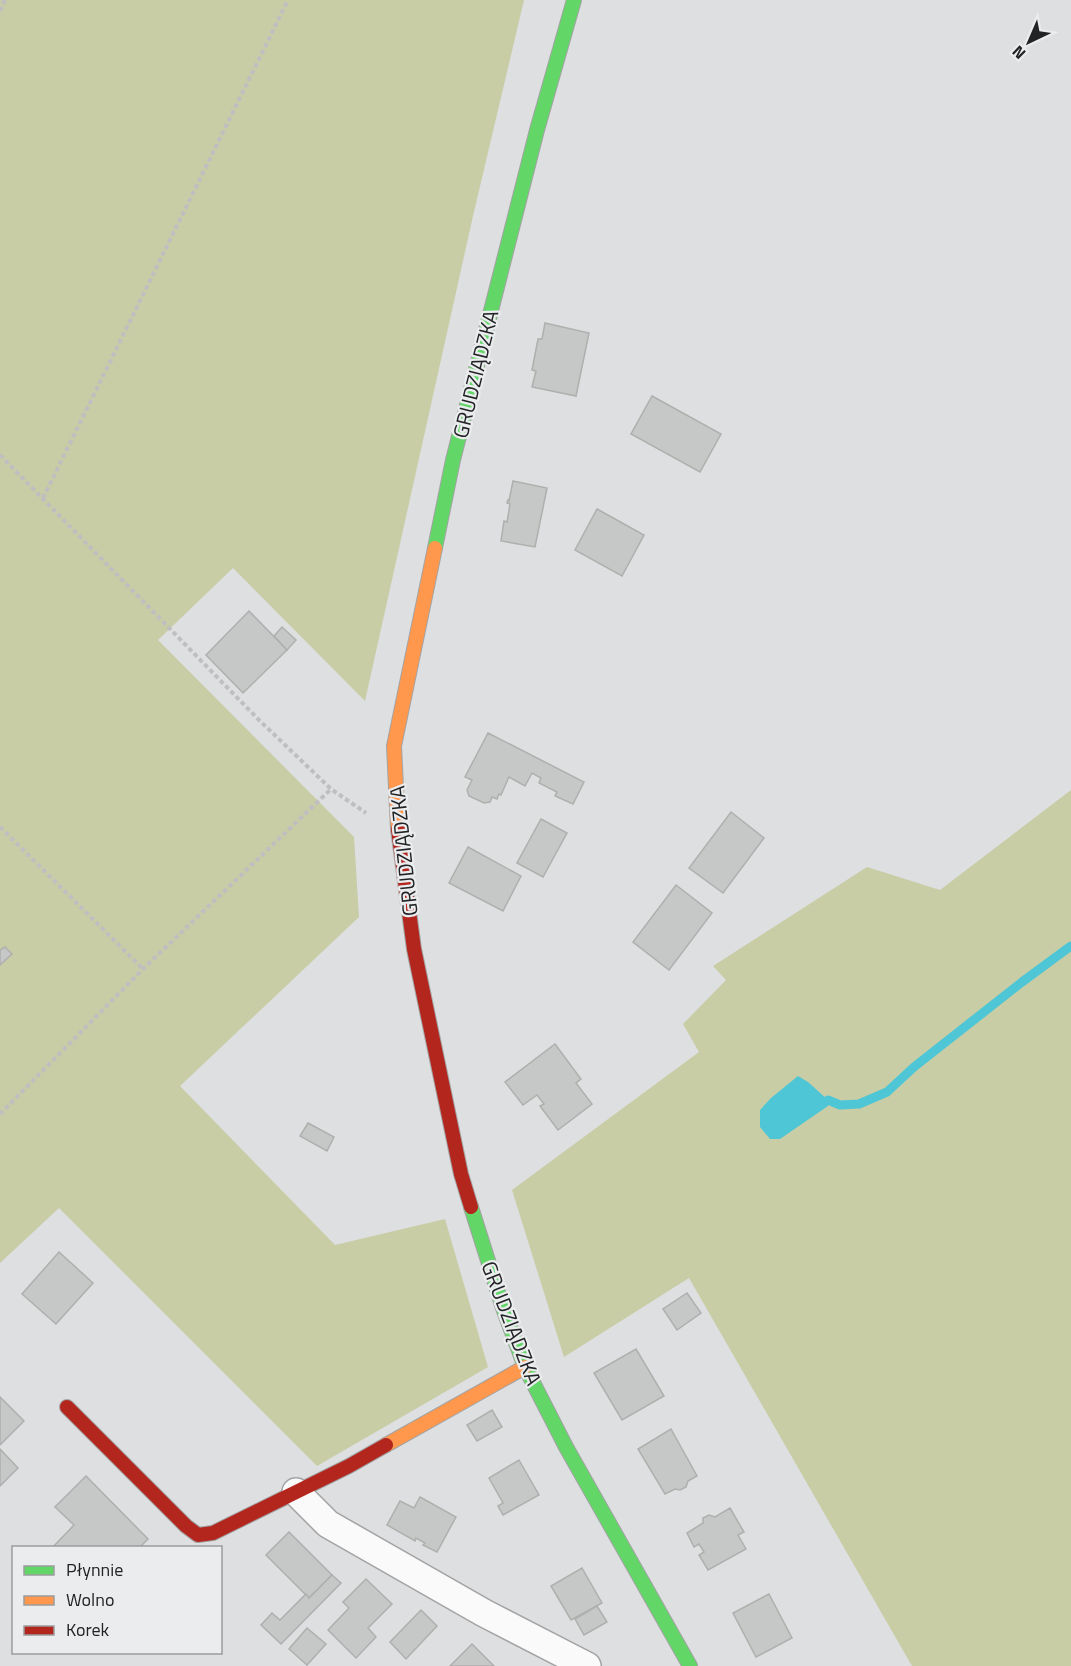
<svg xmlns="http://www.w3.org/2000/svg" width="1071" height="1666" viewBox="0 0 1071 1666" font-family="'Titillium Web',sans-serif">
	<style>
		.green { fill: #c8cda6 }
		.water { fill: #4ec6d5 }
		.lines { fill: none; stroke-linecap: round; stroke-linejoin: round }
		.stream { stroke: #4ec6d5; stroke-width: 9 }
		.building { fill: #c6c7c7; stroke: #afafae; stroke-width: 1.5 }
		.street-casing { stroke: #a3a3a4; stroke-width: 30 }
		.fast-casing { stroke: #a3a3a4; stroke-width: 16 }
		.slow-casing { stroke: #a3a3a4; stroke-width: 16 }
		.jam-casing { stroke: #a3a3a4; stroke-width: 16 }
		.path { stroke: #bfbfc0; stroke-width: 4; stroke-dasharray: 4.5 3; stroke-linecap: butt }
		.street { stroke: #fafafa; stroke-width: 27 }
		.fast { stroke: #63d668; stroke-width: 14 }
		.slow { stroke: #ff974d; stroke-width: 14 }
		.jam { stroke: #b3261e; stroke-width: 14 }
		.labels { text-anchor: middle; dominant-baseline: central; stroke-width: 4.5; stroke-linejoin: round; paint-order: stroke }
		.street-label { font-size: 21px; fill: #222324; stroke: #eaecee }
	</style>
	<rect width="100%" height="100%" fill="#dedfe0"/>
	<g class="green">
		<path d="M0,0H524L473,216L365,701L233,568L158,640L354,837L359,917L180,1086L335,1245L445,1219L488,1367L317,1466L59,1208L0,1263Z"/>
		<path d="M1071,790V1666H912L689,1278L564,1357L512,1190L699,1052L683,1024L726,980L713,966L867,867L940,890Z"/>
	</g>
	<path class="water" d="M798,1076L808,1082L828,1100V1106L780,1139H770L760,1127V1110L771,1098Z"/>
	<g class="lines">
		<path class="stream" d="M828,1100L840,1105L859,1104L887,1092L914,1067L1022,982L1071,946"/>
	</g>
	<g class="building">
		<path d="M545,323L589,333L576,396L532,387L536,371L532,370L538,339H542Z"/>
		<path d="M652,396L721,434L700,472L631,434Z"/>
		<path d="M513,481L547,488L535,547L501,541L504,521L507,522L510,504L507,503L508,500L509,501Z"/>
		<path d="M597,509L644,535L622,576L575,550Z"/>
		<path d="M249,611L287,650L243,693L206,655Z"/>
		<path d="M282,627L296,640L287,650L274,636Z"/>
		<path d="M488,733L584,782L573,804L555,796L557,792L539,783L541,778L532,773L525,786L509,777L501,795L499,794L497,799L492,797L490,802L484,803L469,796L467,790L472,780L465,777Z"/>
		<path d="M731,812L764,838L723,893L689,868Z"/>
		<path d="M541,819L567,833L543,877L517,863Z"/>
		<path d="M468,847L521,876L503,911L449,883Z"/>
		<path d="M676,885L712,913L669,970L633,942Z"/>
		<path d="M5,947L12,954L0,965V950Z"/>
		<path d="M555,1044L581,1079L576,1083L592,1104L558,1130L540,1106L544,1104L537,1095L523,1105L505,1082Z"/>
		<path d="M308,1123L334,1137L327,1151L300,1136Z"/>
		<path d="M59,1252L93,1283L56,1324L22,1294Z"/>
		<path d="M687,1293L701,1313L677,1330L663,1309Z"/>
		<path d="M636,1349L664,1396L622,1420L594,1373Z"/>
		<path d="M0,1397L24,1421L0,1445Z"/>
		<path d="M492,1410L502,1427L477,1441L467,1425Z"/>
		<path d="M671,1429L697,1476L688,1481L686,1487L680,1490L675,1489L665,1494L638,1449Z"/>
		<path d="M0,1449L18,1468L0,1486Z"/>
		<path d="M519,1460L539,1495L503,1515L498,1506L503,1503L489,1478Z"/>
		<path d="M86,1476L148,1539L139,1548H52L74,1525L55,1507Z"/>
		<path d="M420,1497L456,1517L437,1552L423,1545L425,1543L416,1538L415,1541L387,1525L400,1501L414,1508Z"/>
		<path d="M730,1508L744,1532L738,1535L746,1549L708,1570L699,1555L704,1552L699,1544L694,1547L687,1533L703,1523V1518L709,1515L715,1517Z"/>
		<path d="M289,1532L332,1575L309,1598L266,1555Z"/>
		<path d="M582,1568L602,1603L571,1620L551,1586Z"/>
		<path d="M332,1575L341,1583L281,1644L261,1625L272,1613L280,1620L306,1594L309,1598Z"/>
		<path d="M366,1579L392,1604L368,1628L376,1637L356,1658L328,1630L349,1608L343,1602Z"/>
		<path d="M769,1594L792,1638L756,1657L733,1613Z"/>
		<path d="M597,1606L607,1622L584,1635L575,1619Z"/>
		<path d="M421,1610L437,1626L406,1659L390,1642Z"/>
		<path d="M307,1628L326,1644L307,1665L289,1649Z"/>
		<path d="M472,1644L494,1666H450Z"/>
	</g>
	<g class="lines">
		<defs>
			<path id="street" d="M296,1492L328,1524L484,1613L587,1666"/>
			<g id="fast">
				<path d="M435,548L453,460L537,130L574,0"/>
				<path d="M471,1207L503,1308L525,1367L566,1447L690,1666"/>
			</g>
			<g id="slow">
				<path d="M398,829L394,746L435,548"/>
				<path d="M386,1445L525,1367"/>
			</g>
			<g id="jam">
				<path d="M398,829L414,949L461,1174L471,1207"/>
				<path d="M67,1407L186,1526L198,1535L213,1533L349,1466L386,1445"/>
			</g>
		</defs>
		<use href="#street" class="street-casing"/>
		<use href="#fast" class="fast-casing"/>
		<use href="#slow" class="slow-casing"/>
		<use href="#jam" class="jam-casing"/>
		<g class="path">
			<path d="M0,11L5,0"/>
			<path d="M0,455L259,720L331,789L366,813"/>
			<path d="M43,498L288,0"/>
			<path d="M0,827L143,969"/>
			<path d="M0,1114L143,969L331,789"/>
		</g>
		<use href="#street" class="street"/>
		<use href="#fast" class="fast"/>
		<use href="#slow" class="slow"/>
		<use href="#jam" class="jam"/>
	</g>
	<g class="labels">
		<g class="street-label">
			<text transform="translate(475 374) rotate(-76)">GRUDZIĄDZKA</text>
			<text transform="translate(403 851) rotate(-96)">GRUDZIĄDZKA</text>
			<text transform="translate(512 1323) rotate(69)">GRUDZIĄDZKA</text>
		</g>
	</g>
	<rect x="12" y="1546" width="210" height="108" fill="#eaecee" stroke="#9a9c9d" stroke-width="1.5"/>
	<rect x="24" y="1566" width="30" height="9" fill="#63d668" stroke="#9a9c9d" stroke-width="1.5"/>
	<text x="66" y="1576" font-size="18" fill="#222324">Płynnie</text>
	<rect x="24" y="1596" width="30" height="9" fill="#ff974d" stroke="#9a9c9d" stroke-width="1.5"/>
	<text x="66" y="1606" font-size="18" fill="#222324">Wolno</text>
	<rect x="24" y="1626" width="30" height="9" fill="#b3261e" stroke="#9a9c9d" stroke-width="1.5"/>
	<text x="66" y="1636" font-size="18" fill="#222324">Korek</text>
	<g transform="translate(1029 42) rotate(224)" stroke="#eaecee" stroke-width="4.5" paint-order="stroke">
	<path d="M0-4.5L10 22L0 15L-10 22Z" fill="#222324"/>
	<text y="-9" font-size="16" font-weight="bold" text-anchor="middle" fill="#222324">N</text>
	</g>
</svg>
